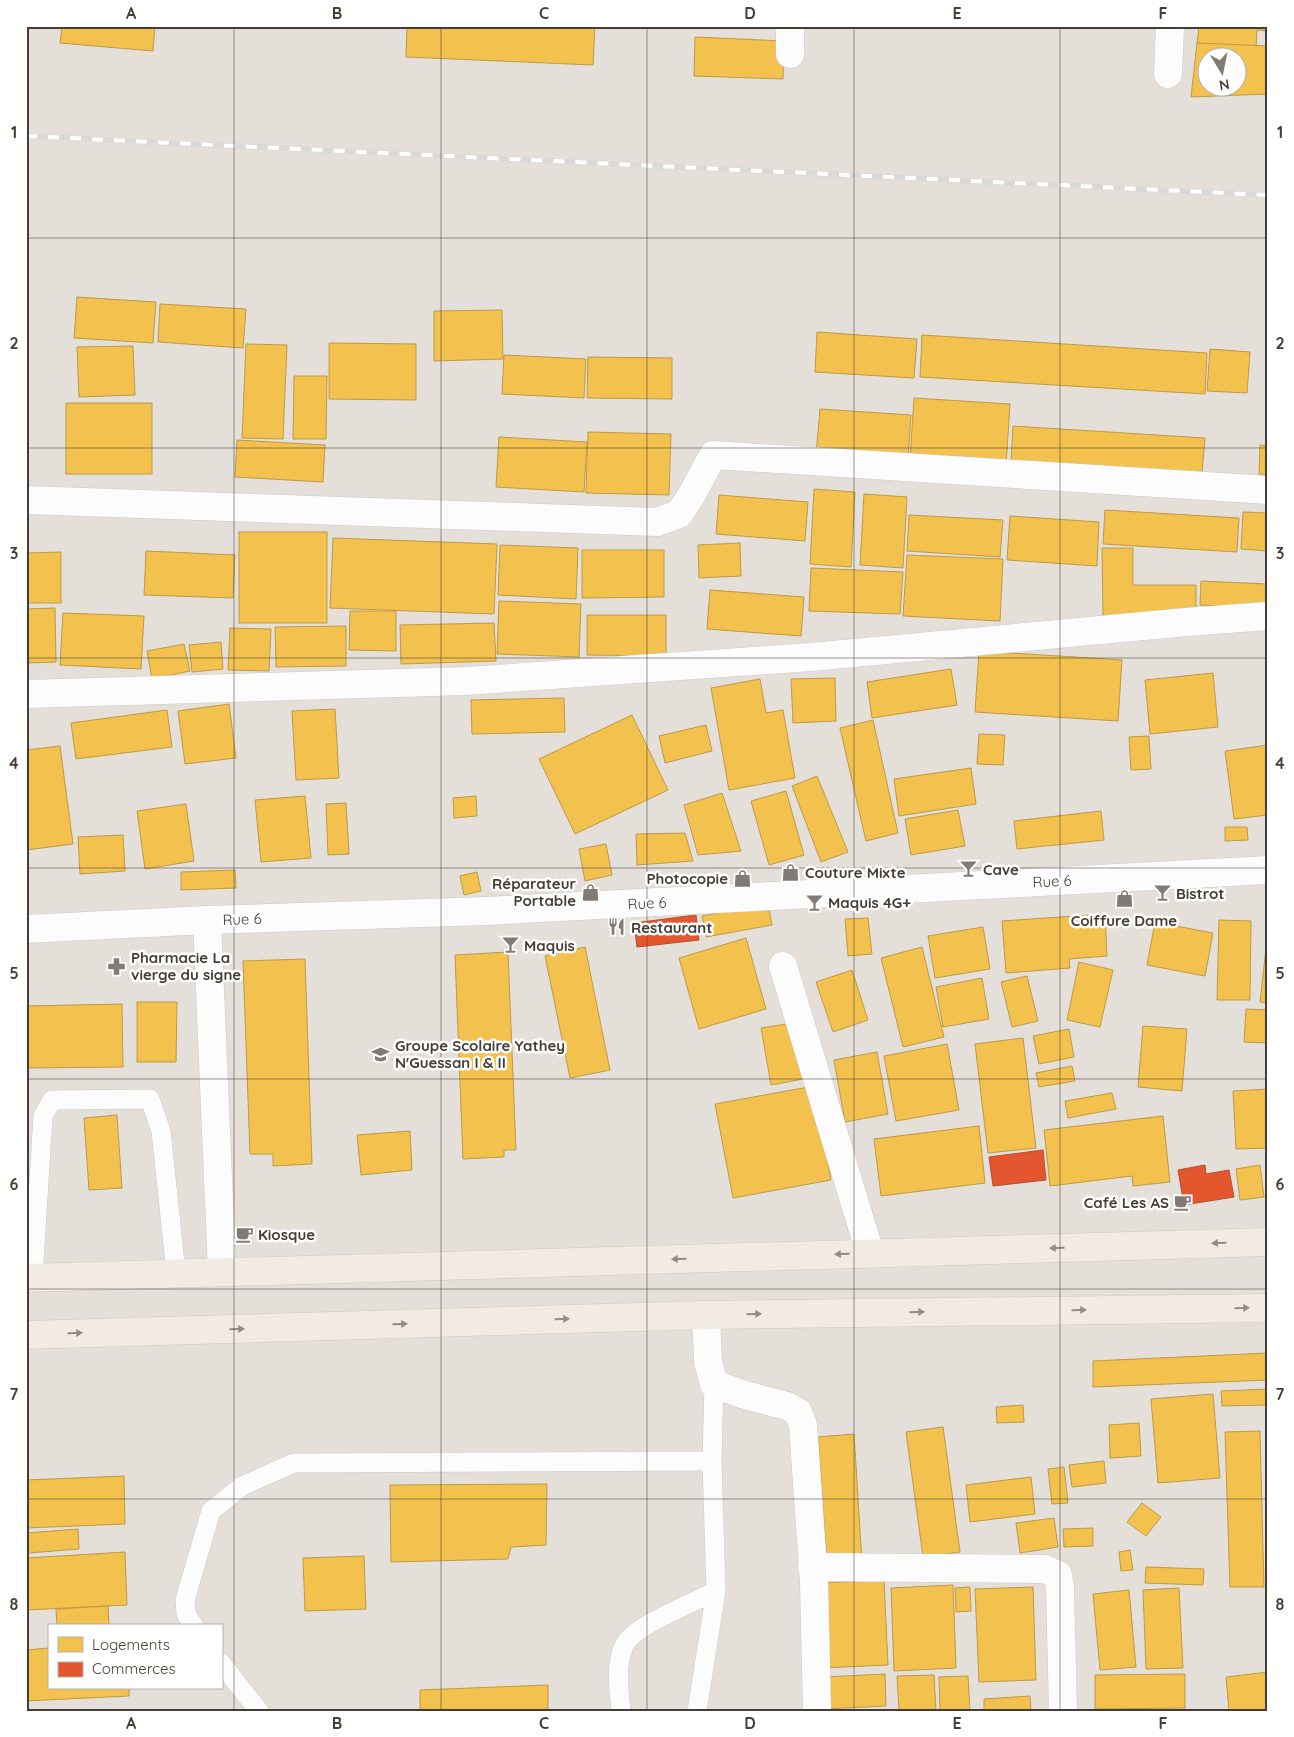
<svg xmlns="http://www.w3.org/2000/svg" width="1294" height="1737" viewBox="0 0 1294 1737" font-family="Quicksand,sans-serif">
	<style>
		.residential { fill: #e4dfd8; fill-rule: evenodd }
		.homes { fill: #f2c14e; stroke: #be9a47; fill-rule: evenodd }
		.shops { fill: #e4572e; stroke: #b55030 }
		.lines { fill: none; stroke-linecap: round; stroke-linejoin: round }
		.service-casing { stroke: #cdcac6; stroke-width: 20 }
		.minor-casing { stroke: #cdcac6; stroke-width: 29 }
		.primary-casing { stroke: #d2c8b8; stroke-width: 29 }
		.service { stroke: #fdfcfc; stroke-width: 19 }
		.minor { stroke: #fdfcfc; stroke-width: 28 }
		.primary { stroke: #f1ebe4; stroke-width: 28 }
		.rail-casing { stroke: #d9d9d8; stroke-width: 5.5 }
		.rail { stroke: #fff; stroke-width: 4; stroke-dasharray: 11; stroke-linecap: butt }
		.oneway { fill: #938c84 }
		.grid { fill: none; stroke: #463e36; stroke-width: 1; stroke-opacity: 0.55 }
		.labels { text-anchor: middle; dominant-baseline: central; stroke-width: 5; stroke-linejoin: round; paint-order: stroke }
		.poi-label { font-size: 15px; font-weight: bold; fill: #463e36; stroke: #fff; text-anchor: start }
		.street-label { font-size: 15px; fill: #463e36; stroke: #fff }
		.neatline { fill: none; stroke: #463e36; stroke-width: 2 }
		.grid-label { font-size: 16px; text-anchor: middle; font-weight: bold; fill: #463e36 }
	</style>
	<rect width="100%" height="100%" fill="#f0edea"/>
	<path class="residential" d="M26,26H1268V1711H26ZM1206,58H1236V88H1206ZM49,1626H221V1688H49Z"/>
	<g class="homes">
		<path d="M62,26H155L153,51L60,43Z"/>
		<path d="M407,26H595L593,65L406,57Z"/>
		<path d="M1199,26H1268V31L1257,30L1256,48L1197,43Z"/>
		<path d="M695,37L784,41L783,79L694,76Z"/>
		<path d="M1197,43L1268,46V94L1191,97ZM1206,58H1236V88H1206Z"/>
		<path d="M77,297L156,302L153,343L74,338Z"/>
		<path d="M160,304L246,309L243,348L158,342Z"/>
		<path d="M502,310L503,359L434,361V311Z"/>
		<path d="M817,332L917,339L914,378L815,372Z"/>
		<path d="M922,335L1207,353L1205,394L920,377Z"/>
		<path d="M329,343L416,344V400L329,399Z"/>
		<path d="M246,344L287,345L283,439L242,438Z"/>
		<path d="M133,346L135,395L79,397L77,347Z"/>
		<path d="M1210,349L1250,352L1247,393L1207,391Z"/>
		<path d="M504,355L586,359L584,398L502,394Z"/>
		<path d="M588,357L672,358V399L587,398Z"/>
		<path d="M294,376H327L326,439H293Z"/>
		<path d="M914,398L1010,404L1006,466L910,460Z"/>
		<rect x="66" y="403" width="86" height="71"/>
		<path d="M820,409L911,415L908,460L816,455Z"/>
		<path d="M1013,426L1205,438L1202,473L1011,461Z"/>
		<path d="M588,432L671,434L669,495L586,493Z"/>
		<path d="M499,437L587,442L584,492L496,487Z"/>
		<path d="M237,440L325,445L323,482L235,477Z"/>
		<path d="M1260,445L1268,446V475L1259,474Z"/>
		<path d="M814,489L855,492L851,567L810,564Z"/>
		<path d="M864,494L907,497L903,568L860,565Z"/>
		<path d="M719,495L808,502L805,541L716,534Z"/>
		<path d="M1105,510L1239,518L1237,552L1103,544Z"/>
		<path d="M1243,512L1268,513V551L1241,549Z"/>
		<path d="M909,515L1003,520L1000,557L907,551Z"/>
		<path d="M1010,516L1099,522L1097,566L1007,560Z"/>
		<rect x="239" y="532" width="88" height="91"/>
		<path d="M333,538L497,544L494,614L330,608Z"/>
		<path d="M740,543L741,576L699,578L698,545Z"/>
		<path d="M500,545L578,548L576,599L498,595Z"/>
		<path d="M1102,548H1133V585H1196V616H1103Z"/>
		<path d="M582,550H664V597L582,598Z"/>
		<path d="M146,551L235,555L233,598L144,595Z"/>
		<path d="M61,552V603H26V553Z"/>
		<path d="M907,555L1003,559L1000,621L903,616Z"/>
		<path d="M811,568L903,572L900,614L809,611Z"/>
		<path d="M1201,581L1268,584V608L1200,605Z"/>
		<path d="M710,590L804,597L801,636L707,629Z"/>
		<path d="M499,601L581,604L579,657L497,654Z"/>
		<path d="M55,608L56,662L26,663V609Z"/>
		<path d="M350,611H396V651L349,650Z"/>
		<path d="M63,613L144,616L141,669L60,665Z"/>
		<path d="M587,615H666V656L587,655Z"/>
		<path d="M494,623L496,661L401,664L400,625Z"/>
		<path d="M346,626V666L276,667L275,627Z"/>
		<path d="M230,628L271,629L269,671L228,670Z"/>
		<path d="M221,642L223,669L192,672L189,645Z"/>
		<path d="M184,644L190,671L152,679L147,651Z"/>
		<path d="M979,651L1122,660L1118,721L975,712Z"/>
		<path d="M951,669L957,705L872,718L867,682Z"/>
		<path d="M1213,673L1218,727L1150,734L1145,680Z"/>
		<path d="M835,678L836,721L793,723L791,679Z"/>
		<path d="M760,679L766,713L783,710L795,778L729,790L711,688Z"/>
		<path d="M564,698L565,732L472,734L471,700Z"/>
		<path d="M229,704L236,758L185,764L178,711Z"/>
		<path d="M335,709L339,778L296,780L292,711Z"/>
		<path d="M167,710L172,747L76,759L71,723Z"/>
		<path d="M632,715L668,790L575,834L539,759Z"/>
		<path d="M873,720L898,833L866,841L840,728Z"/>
		<path d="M706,725L712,751L665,763L659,736Z"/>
		<path d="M979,734L1005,735L1003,765L977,764Z"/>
		<path d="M1149,736L1151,769L1131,770L1129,737Z"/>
		<path d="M1268,745V815L1234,819L1225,751Z"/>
		<path d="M60,746L73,844L26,850V750Z"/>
		<path d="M971,768L976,804L899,816L894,779Z"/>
		<path d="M817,776L848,852L821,862L792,786Z"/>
		<path d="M786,791L804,855L769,865L751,801Z"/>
		<path d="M722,793L741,851L698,855L684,805Z"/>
		<path d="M305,796L311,858L261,862L255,800Z"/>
		<path d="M476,796L477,816L454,818L453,798Z"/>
		<path d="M346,803L349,854L328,855L326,804Z"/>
		<path d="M186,804L194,861L145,869L137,811Z"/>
		<path d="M958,810L965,846L911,855L905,819Z"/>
		<path d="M1101,811L1104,840L1017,849L1014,821Z"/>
		<path d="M1225,827H1247L1248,840L1225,841Z"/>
		<path d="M685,833L693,861L637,865L636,834Z"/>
		<path d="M123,835L125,871L80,874L78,837Z"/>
		<path d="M606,844L612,875L585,881L579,849Z"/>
		<path d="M235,870L236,888L181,890V872Z"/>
		<path d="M477,872L481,891L464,895L460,876Z"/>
		<path d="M768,903L772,925L706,937L702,916Z"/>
		<path d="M1105,914L1107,956L1069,959L1070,968L1006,973L1002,921Z"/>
		<path d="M868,918L872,954L848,956L845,919Z"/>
		<path d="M1219,920L1251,921L1250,1000H1217Z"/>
		<path d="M1155,922L1213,933L1205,976L1147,965Z"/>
		<path d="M983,927L990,969L935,978L928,936Z"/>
		<path d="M1268,930V1003L1260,1002Z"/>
		<path d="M746,938L766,1009L699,1029L679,958Z"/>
		<path d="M585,947L610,1070L570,1078L545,956Z"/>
		<path d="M922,947L944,1037L903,1047L881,958Z"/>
		<path d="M508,952L516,1150H504V1157L463,1159L455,955Z"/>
		<path d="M305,959L312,1164L273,1166V1154H250L243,961Z"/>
		<path d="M1079,962L1113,970L1100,1027L1067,1020Z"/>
		<path d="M852,970L868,1020L833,1032L816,982Z"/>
		<path d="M1027,976L1038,1021L1012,1027L1001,982Z"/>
		<path d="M982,978L989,1019L943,1027L936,987Z"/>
		<path d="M137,1002H177L176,1062H137Z"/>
		<path d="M122,1004L123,1067L26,1068V1006Z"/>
		<path d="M1246,1009L1268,1010V1043L1244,1042Z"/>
		<path d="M793,1023L803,1079L771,1085L761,1028Z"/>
		<path d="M1143,1026L1187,1029L1182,1091L1138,1087Z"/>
		<path d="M1069,1029L1074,1057L1039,1064L1033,1036Z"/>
		<path d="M1023,1038L1036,1148L988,1153L975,1044Z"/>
		<path d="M947,1044L959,1110L896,1121L884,1056Z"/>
		<path d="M877,1052L888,1114L845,1122L834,1060Z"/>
		<path d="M1072,1066L1075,1081L1039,1087L1036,1073Z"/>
		<path d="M814,1086L831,1180L733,1198L715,1104Z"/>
		<path d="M1268,1089V1148L1236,1149L1233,1091Z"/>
		<path d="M1112,1093L1116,1109L1068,1118L1065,1101Z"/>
		<path d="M117,1115L122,1188L89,1190L84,1118Z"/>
		<path d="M1163,1116L1170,1182L1133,1186L1132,1176L1050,1186L1044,1130Z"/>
		<path d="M979,1126L985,1183L881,1196L874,1139Z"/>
		<path d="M410,1131L412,1170L361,1175L357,1135Z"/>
		<path d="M1260,1165L1264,1197L1240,1200L1236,1169Z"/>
		<path d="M1268,1353V1380L1093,1387V1361Z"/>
		<path d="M1268,1389V1405L1222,1406L1221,1391Z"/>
		<path d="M1213,1394L1220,1478L1158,1483L1151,1399Z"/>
		<path d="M1023,1405L1024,1422L997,1423L996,1407Z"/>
		<path d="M1139,1423L1141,1456L1110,1458L1109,1425Z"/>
		<path d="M943,1427L960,1552L923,1557L906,1432Z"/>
		<path d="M1260,1431L1264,1587H1230L1225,1432Z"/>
		<path d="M854,1434L862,1561L827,1564L818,1437Z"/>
		<path d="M1104,1461L1106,1483L1072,1487L1069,1465Z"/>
		<path d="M1064,1467L1068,1503L1052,1504L1048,1469Z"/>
		<path d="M124,1476L125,1524L26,1528V1480Z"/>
		<path d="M1031,1477L1035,1514L970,1522L966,1485Z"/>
		<path d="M547,1484L546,1545L511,1547L508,1559L391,1562L390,1485Z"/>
		<path d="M1142,1503L1161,1517L1146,1536L1127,1522Z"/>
		<path d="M1054,1518L1058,1547L1020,1553L1016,1523Z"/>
		<path d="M1093,1528V1546L1064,1547L1063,1529Z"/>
		<path d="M78,1529L79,1549L28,1553L26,1533Z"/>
		<path d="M1130,1550L1133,1570L1121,1571L1119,1552Z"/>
		<path d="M125,1552L127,1605L26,1610V1558Z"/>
		<path d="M364,1556L366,1609L305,1611L303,1558Z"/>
		<path d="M1146,1567L1204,1569L1203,1585L1145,1583Z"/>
		<path d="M884,1580L888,1665L822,1668L819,1583Z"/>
		<path d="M953,1585L956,1668L894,1671L891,1588Z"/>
		<path d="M970,1587L971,1611L956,1612L955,1588Z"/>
		<path d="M1033,1587L1036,1680L979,1682L975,1589Z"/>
		<path d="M1179,1588L1183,1668L1146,1669L1143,1590Z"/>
		<path d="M1129,1590L1136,1667L1100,1670L1093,1594Z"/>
		<path d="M108,1606L109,1626H57L56,1609Z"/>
		<path d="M49,1648V1688H129V1696L26,1701V1650Z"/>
		<path d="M1268,1672V1711H1229L1226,1677Z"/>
		<path d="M885,1674L886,1706L825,1709L824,1677Z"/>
		<path d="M1185,1674V1708L1095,1709V1675Z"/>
		<path d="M934,1675L936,1711H899L897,1676Z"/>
		<path d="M968,1676L970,1711H940L939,1677Z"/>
		<path d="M548,1685V1711H420V1690Z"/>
		<path d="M1030,1696L1031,1711H984V1699Z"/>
	</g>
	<g class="shops">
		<path d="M696,915L699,940L637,947L634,923Z"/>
		<path d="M1043,1150L1046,1180L993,1186L989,1157Z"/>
		<path d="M1205,1165L1206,1174L1229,1170L1234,1197L1184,1205L1178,1170Z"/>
	</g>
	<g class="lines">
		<defs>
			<g id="service">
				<path d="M33,1277L43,1116L52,1100L150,1099L161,1131L176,1273"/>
				<path d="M194,1626L186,1614L185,1600L211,1511L242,1486L294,1463L712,1461"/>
				<path d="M221,1663L259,1711"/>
				<path d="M621,1711C619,1690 615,1666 624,1646C632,1626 695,1602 716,1591"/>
				<path d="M697,1711L716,1591L712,1461L714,1384"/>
			</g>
			<g id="minor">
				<path d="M790,26V54"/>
				<path d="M1168,74L1170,26"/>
				<path d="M26,500L657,522L679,514L691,496L713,455L1268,490"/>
				<path d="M26,694L466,681L811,657L1187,622L1268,616"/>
				<path d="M207,920L222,1272"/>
				<path d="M26,929L207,920L486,911L1268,870"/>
				<path d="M783,966L870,1253"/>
				<path d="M706,1315L708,1362L714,1384L745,1395L787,1406L798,1412L803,1425L814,1583L817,1711"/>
				<path d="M812,1567L1045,1569L1058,1575L1060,1588L1063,1711"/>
			</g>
			<g id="primary">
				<path d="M26,1278L1268,1242"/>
				<path d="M26,1335L706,1315L1268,1308"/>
			</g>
		</defs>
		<use href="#service" class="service-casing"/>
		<use href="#minor" class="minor-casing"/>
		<use href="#primary" class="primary-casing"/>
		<use href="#service" class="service"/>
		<use href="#minor" class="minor"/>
		<use href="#primary" class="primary"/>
		<defs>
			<path id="rail" d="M26,136L1268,195"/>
		</defs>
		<use href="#rail" class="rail-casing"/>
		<use href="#rail" class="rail"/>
	</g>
	<defs><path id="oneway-solid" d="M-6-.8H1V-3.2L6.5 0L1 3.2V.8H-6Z" transform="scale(1.25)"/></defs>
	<g class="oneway">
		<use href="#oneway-solid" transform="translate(1219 1243) rotate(178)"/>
		<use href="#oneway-solid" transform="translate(1057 1248) rotate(178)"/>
		<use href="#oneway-solid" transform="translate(842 1254) rotate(178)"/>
		<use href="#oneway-solid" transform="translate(679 1259) rotate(178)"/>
		<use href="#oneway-solid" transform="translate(1242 1308) rotate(-1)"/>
		<use href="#oneway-solid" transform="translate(1079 1310) rotate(-1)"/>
		<use href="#oneway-solid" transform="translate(917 1312) rotate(-1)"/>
		<use href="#oneway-solid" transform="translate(754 1314) rotate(-1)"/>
		<use href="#oneway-solid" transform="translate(562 1319) rotate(-2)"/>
		<use href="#oneway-solid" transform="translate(400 1324) rotate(-2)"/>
		<use href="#oneway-solid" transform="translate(237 1329) rotate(-2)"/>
		<use href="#oneway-solid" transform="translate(75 1333) rotate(-2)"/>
	</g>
	<path class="grid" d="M234,26V1711M441,26V1711M647,26V1711M854,26V1711M1060,26V1711M26,238H1268M26,448H1268M26,658H1268M26,868H1268M26,1079H1268M26,1289H1268M26,1499H1268"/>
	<defs>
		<symbol id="bar-bare" viewBox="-9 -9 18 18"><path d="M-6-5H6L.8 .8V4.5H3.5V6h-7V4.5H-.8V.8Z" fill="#827b75" stroke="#fff" stroke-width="2.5" paint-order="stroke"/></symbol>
		<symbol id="shop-bare" viewBox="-9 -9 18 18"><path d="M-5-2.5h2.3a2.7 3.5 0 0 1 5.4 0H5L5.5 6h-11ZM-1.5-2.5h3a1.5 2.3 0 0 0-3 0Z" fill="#827b75" stroke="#fff" stroke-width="2.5" paint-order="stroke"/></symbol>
		<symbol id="restaurant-bare" viewBox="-9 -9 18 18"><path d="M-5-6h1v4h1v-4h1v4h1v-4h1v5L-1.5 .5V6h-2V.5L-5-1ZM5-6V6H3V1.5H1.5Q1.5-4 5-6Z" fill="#827b75" stroke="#fff" stroke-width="2.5" paint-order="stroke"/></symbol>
		<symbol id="pharmacy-bare" viewBox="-9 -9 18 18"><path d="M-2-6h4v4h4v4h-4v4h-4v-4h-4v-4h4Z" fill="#827b75" stroke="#fff" stroke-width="2.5" paint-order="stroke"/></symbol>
		<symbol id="school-bare" viewBox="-9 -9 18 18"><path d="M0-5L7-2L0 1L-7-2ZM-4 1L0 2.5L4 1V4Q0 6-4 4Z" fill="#827b75" stroke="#fff" stroke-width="2.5" paint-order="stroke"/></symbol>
		<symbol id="cafe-bare" viewBox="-9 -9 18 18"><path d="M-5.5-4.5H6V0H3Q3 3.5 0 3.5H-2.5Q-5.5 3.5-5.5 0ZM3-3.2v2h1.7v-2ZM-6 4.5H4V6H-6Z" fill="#827b75" stroke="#fff" stroke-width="2.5" paint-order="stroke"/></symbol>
	</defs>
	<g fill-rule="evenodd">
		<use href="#bar-bare" x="956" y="856" width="25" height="25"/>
		<use href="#shop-bare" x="778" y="860" width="25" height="25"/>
		<use href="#shop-bare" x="730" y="866" width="25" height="25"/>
		<use href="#shop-bare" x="578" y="880" width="25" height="25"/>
		<use href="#bar-bare" x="1150" y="880" width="25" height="25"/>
		<use href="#shop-bare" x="1112" y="886" width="25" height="25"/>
		<use href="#bar-bare" x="802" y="890" width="25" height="25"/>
		<use href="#restaurant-bare" x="604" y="914" width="25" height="25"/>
		<use href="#bar-bare" x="498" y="932" width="25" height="25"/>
		<use href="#pharmacy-bare" x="104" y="954" width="25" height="25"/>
		<use href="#school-bare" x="368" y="1042" width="25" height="25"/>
		<use href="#cafe-bare" x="1170" y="1190" width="25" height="25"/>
		<use href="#cafe-bare" x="232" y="1222" width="25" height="25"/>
	</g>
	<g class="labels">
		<g class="poi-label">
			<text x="983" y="869">Cave</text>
			<text x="805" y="872">Couture Mixte</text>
			<text x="728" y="878" text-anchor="end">Photocopie</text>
			<text x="576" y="883" text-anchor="end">Réparateur<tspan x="576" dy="17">Portable</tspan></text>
			<text x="1176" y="893">Bistrot</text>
			<text x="828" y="902">Maquis 4G+</text>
			<text x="1124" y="920" text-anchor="middle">Coiffure Dame</text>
			<text x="631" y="927">Restaurant</text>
			<text x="524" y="945">Maquis</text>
			<text x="131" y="957">Pharmacie La<tspan x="131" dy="17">vierge du signe</tspan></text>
			<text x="395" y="1045">Groupe Scolaire Yathey<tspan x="395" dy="17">N'Guessan I &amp; II</tspan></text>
			<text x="1169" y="1202" text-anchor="end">Café Les AS</text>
			<text x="258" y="1234">Kiosque</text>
		</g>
		<g class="street-label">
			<text transform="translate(1052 881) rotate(-3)">Rue 6</text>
			<text transform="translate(647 903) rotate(-3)">Rue 6</text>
			<text transform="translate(242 919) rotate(-2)">Rue 6</text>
		</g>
	</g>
	<rect width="1294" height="1737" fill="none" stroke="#ffffff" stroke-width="55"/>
	<rect x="48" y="1624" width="175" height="65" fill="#ffffff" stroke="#b5b2af"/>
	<rect x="58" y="1637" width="25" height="15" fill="#f2c14e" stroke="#b5b2af"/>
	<text x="92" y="1650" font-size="15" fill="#463e36">Logements</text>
	<rect x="58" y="1662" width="25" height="15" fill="#e4572e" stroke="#b5b2af"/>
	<text x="92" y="1674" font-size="15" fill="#463e36">Commerces</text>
	<g transform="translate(1222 72) rotate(170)"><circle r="24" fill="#ffffff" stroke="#b5b2af"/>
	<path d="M0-4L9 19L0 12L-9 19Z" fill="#827b75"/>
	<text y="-8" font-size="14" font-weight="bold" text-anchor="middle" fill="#463e36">N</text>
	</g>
	<rect x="28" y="28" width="1238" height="1682" class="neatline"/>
	<g class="grid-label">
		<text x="131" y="19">A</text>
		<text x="337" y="19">B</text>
		<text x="544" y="19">C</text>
		<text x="750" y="19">D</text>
		<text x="957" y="19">E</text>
		<text x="1163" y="19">F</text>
		<text x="14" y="138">1</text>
		<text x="1280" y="138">1</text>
		<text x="14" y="349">2</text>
		<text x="1280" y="349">2</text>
		<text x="14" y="559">3</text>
		<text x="1280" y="559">3</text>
		<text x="14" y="769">4</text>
		<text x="1280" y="769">4</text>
		<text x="14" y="979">5</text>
		<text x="1280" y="979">5</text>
		<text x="14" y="1190">6</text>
		<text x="1280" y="1190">6</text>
		<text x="14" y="1400">7</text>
		<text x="1280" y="1400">7</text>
		<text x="14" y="1610">8</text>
		<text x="1280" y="1610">8</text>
		<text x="131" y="1729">A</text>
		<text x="337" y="1729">B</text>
		<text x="544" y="1729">C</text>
		<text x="750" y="1729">D</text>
		<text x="957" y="1729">E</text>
		<text x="1163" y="1729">F</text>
	</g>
</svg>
